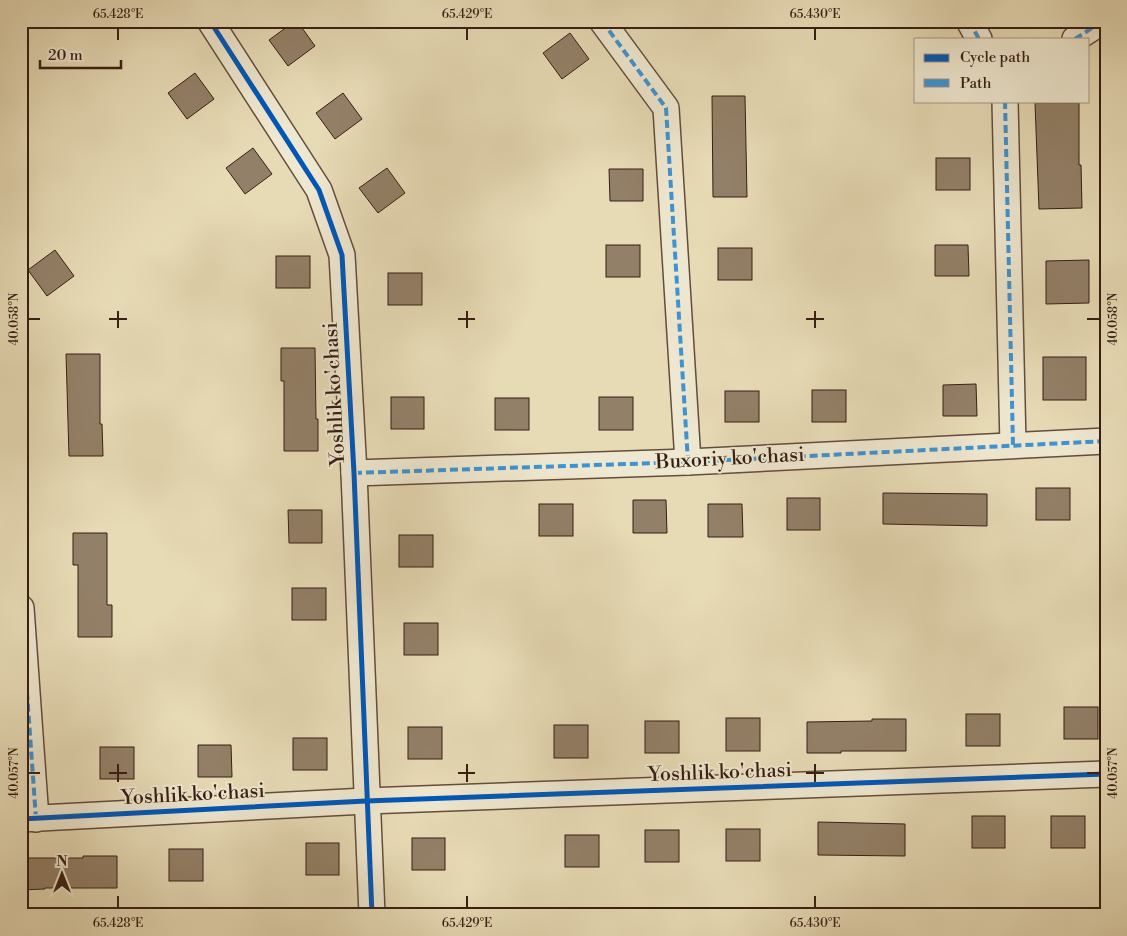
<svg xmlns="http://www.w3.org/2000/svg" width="1127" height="936" viewBox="0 0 1127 936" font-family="'Libre Bodoni',serif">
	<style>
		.building { fill: #938068; stroke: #371e14 }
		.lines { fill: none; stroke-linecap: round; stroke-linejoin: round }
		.minor-casing { stroke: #634d3c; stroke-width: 28 }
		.minor { stroke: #efe8d0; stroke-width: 25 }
		.quiet { stroke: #3e94d3; stroke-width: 4; stroke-dasharray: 8 4; stroke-linecap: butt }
		.cycleway-casing { stroke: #efe8d0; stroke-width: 8 }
		.cycleway { stroke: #0057b8; stroke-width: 5 }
		.ticks { fill: none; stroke: #371e14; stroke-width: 2 }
		.labels { text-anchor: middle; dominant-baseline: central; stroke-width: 4; stroke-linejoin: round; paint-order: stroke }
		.street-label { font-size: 20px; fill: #371e14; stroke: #efe8d0 }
		.neatline { fill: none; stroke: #371e14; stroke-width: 2 }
		.ticks-label { font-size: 12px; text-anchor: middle; fill: #371e14 }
	</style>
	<rect width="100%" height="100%" fill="#e7dbb6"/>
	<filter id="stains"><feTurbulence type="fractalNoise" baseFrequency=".004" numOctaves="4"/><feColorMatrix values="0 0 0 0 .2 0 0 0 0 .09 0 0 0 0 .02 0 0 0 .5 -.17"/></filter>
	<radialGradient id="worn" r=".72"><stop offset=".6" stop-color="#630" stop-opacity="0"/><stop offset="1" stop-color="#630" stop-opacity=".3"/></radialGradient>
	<g class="building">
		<path d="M295,21H297L315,46L288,66L269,40Z"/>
		<path d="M570,33L589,59L562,79L543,53Z"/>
		<path d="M195,73L214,99L187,119L168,93Z"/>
		<path d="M343,93L362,119L335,139L316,113Z"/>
		<path d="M712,96H745L747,197H713Z"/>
		<path d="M1035,103H1079V165H1081L1082,208L1039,209Z"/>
		<path d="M253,148L272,174L245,194L226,168Z"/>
		<rect x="936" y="158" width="34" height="32"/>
		<path d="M387,168L405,193L378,213L359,188Z"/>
		<path d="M609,169H643V201H610Z"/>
		<rect x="606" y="245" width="34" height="32"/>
		<path d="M935,245H968L969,276H935Z"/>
		<rect x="718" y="248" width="34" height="32"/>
		<path d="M55,250L74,276L47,296L28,270Z"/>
		<rect x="276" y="256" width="34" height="32"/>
		<path d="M1089,260V303L1046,304V261Z"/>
		<rect x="388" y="273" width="34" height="32"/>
		<path d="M281,348H315L316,419H318V451H284V381H281Z"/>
		<path d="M66,354H100V424H102L103,456H69Z"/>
		<rect x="1043" y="357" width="43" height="43"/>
		<path d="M976,384L977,416H943V385Z"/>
		<rect x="812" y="390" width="34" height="32"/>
		<rect x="725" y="391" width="34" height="31"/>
		<rect x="391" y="397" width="33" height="32"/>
		<rect x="599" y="397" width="34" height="33"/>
		<rect x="495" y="398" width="34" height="32"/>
		<rect x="1036" y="488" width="34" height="32"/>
		<path d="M883,493L987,494V526L883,524Z"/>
		<rect x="787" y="498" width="33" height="32"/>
		<path d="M633,500H666L667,533H633Z"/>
		<rect x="539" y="504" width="34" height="32"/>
		<path d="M708,504H742L743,537H708Z"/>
		<path d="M288,510H322V543H289Z"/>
		<path d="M73,533H107V605H112V637H78V565H73Z"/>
		<rect x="399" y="535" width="34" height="32"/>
		<rect x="292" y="588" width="34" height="32"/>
		<rect x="404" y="623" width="34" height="32"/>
		<rect x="1064" y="707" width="34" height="32"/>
		<rect x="966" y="714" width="34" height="32"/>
		<rect x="726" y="718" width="34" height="33"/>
		<path d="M872,719H906V751H841V753H807V722L872,721Z"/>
		<rect x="645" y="721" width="34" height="32"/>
		<rect x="554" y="725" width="34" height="33"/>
		<rect x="408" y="727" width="34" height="32"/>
		<rect x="293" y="738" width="34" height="32"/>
		<path d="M198,745H231L232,777H198Z"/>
		<rect x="100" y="747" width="34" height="32"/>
		<rect x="972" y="816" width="33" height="32"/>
		<rect x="1051" y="816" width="34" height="32"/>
		<path d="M818,822L905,824V856L818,855Z"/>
		<rect x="726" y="829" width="34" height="32"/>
		<rect x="645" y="830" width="34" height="32"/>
		<rect x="565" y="835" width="34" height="32"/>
		<rect x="412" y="838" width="33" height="32"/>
		<rect x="306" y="843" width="33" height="32"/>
		<rect x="169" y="849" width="34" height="32"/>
		<path d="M83,856H117V888H45V889L21,890V858H83Z"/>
	</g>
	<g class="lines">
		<defs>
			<g id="minor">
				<path d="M210,21L319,190L342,255L354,473L372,915"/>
				<path d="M602,21L666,108L688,462"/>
				<path d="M969,21L979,39"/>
				<path d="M1075,39L1103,21"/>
				<path d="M1005,101L1013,445"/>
				<path d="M354,473L688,462L1106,441"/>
				<path d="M21,608L36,819"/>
				<path d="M21,819L366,801L1106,774"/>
			</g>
		</defs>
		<use href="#minor" class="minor-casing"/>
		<use href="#minor" class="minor"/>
		<g class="quiet">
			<path d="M602,21L666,108L688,462"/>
			<path d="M969,21L979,39"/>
			<path d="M1075,39L1103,21"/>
			<path d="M1005,101L1013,445"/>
			<path d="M354,473L688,462L1106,441"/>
			<path d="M21,608L36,819"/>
		</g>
		<defs>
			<g id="cycleway">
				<path d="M210,21L319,190L342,255L354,473L372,915"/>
				<path d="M21,819L366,801L1106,774"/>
			</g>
		</defs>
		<use href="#cycleway" class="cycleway-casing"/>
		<use href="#cycleway" class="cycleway"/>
	</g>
	<path class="ticks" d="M118,28V40M467,28V40M815,28V40M118,311V328M467,311V328M815,311V328M28,319H40M109,319H127M458,319H475M806,319H824M1087,319H1100M118,764V782M467,764V782M815,764V782M28,773H40M109,773H127M458,773H475M806,773H824M1087,773H1100M118,896V908M467,896V908M815,896V908"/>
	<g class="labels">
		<g class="street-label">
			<text transform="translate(335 394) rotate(-93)">Yoshlik ko'chasi</text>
			<text transform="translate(730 459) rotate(-3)">Buxoriy ko'chasi</text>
			<text transform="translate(720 773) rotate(-2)">Yoshlik ko'chasi</text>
			<text transform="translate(193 795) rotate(-3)">Yoshlik ko'chasi</text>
		</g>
	</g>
	<rect width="1127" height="936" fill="none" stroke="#e7dbb6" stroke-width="55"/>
	<rect x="914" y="38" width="175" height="65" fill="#efe8d0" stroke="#a59785"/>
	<rect x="924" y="54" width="25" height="8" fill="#0057b8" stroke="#a59785"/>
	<text x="960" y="62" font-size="15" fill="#371e14">Cycle path</text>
	<rect x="924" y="79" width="25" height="8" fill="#3e94d3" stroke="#a59785"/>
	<text x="960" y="88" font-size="15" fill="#371e14">Path</text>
	<g transform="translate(62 874)" stroke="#efe8d0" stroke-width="4" paint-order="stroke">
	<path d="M0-4L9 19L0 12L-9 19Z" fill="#371e14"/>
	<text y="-8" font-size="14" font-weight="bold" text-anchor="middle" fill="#371e14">N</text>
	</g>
	<path d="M40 60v8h81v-8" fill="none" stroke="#371e14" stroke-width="2.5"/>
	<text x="48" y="60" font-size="15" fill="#371e14" stroke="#efe8d0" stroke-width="4" paint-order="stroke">20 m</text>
	<rect x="28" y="28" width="1072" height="880" class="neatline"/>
	<g class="ticks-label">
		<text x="118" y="18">65.428°E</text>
		<text x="467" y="18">65.429°E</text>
		<text x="815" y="18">65.430°E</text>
		<text transform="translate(14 319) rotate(-90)" y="4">40.058°N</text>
		<text transform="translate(1113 319) rotate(-90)" y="4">40.058°N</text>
		<text transform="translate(14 773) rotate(-90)" y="4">40.057°N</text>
		<text transform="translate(1113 773) rotate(-90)" y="4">40.057°N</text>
		<text x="118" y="927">65.428°E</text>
		<text x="467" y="927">65.429°E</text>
		<text x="815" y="927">65.430°E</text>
	</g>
	<rect width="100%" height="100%" filter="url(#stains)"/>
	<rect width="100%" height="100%" fill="url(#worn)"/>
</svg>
